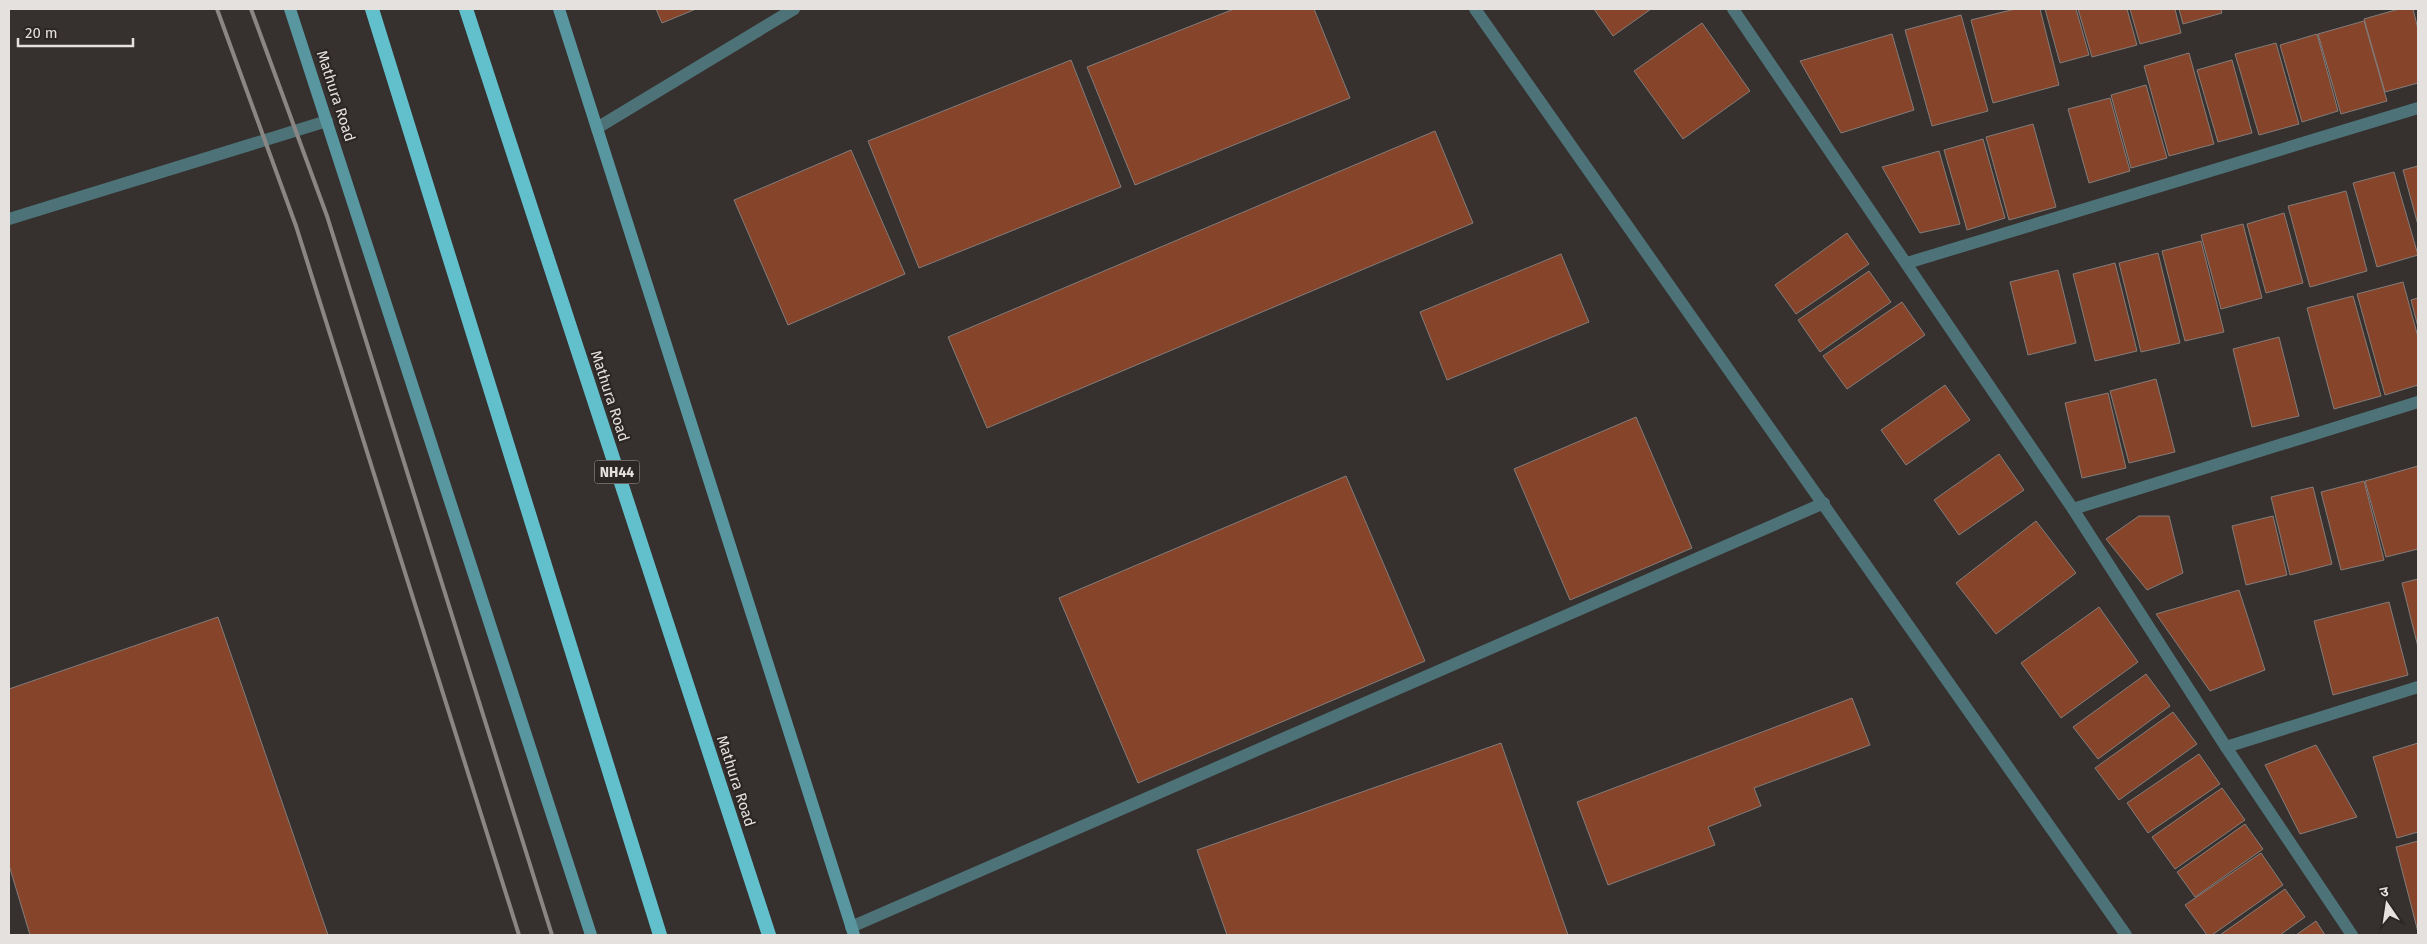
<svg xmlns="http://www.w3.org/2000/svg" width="2427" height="944" viewBox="0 0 2427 944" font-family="'Fira Sans','Noto Sans Devanagari',sans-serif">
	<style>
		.building { fill: #86442b; stroke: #837d7a }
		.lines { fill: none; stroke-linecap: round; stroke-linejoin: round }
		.service { stroke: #4d7378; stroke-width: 12 }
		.minor { stroke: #4d7378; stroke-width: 12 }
		.tertiary { stroke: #4d7378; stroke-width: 12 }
		.secondary { stroke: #58979f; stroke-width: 12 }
		.trunk { stroke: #62c0cc; stroke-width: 14 }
		.rail { stroke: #8a8684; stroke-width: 4 }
		.labels { text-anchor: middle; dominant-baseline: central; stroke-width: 4.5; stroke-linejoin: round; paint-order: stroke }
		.shield { fill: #2c2625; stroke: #ada9a7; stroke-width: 1 }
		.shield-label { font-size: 14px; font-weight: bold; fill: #e4e1df }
		.street-label { font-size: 15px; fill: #e4e1df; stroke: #2c2625 }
	</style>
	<rect width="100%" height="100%" fill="#36302e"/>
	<g class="building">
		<path d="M656,9H696L662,23Z"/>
		<path d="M1234,9H1314L1350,98L1135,185L1087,67Z"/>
		<path d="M1594,9H1651L1613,36Z"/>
		<path d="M2015,9H2040L2059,85L1993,103L1971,20Z"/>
		<path d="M2045,9H2076L2089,55L2060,63Z"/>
		<path d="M2078,9H2127L2137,45L2092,57Z"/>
		<path d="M2130,9H2175L2181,33L2140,44Z"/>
		<path d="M2179,9H2221L2222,13L2183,24Z"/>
		<path d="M2399,9H2413L2418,29V83L2385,92L2364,19Z"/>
		<path d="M1961,15L1988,111L1932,126L1905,30Z"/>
		<path d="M2364,21L2387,101L2341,114L2318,34Z"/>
		<path d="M1702,23L1750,91L1683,139L1634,71Z"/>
		<path d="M1892,34L1914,110L1841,133L1800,61Z"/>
		<path d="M2317,34L2338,111L2302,122L2280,45Z"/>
		<path d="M2276,43L2299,124L2259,135L2235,54Z"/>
		<path d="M2189,53L2214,144L2169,156L2144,66Z"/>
		<path d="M1071,60L1121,187L919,268L868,141Z"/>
		<path d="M2232,60L2252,133L2218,142L2197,70Z"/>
		<path d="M2146,85L2167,158L2131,168L2111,95Z"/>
		<path d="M2110,98L2130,171L2089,183L2068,109Z"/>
		<path d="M2033,124L2056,207L2009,220L1986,137Z"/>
		<path d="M1435,131L1473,223L987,428L948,337Z"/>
		<path d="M1983,139L2005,218L1967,230L1944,150Z"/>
		<path d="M851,150L905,274L788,325L734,200Z"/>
		<path d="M1939,151L1960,224L1920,233L1882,167Z"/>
		<path d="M2418,166V225L2403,170Z"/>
		<path d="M2394,172L2418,255L2377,267L2353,183Z"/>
		<path d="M2346,191L2367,271L2310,287L2288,206Z"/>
		<path d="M2284,213L2303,283L2266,293L2247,224Z"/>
		<path d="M2243,224L2262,298L2221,309L2201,235Z"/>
		<path d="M1847,233L1869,264L1796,314L1775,285Z"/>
		<path d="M2201,241L2224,332L2185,341L2162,251Z"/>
		<path d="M2158,253L2180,343L2141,352L2119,263Z"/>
		<path d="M1561,254L1589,322L1447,380L1420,312Z"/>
		<path d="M2115,263L2137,351L2095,361L2073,274Z"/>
		<path d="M2058,270L2076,343L2028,355L2010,282Z"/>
		<path d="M1869,271L1891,302L1820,352L1798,320Z"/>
		<path d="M2403,282L2418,337V385L2385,395L2357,294Z"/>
		<path d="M2353,296L2381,396L2334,409L2307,308Z"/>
		<path d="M2418,298V327L2411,300Z"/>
		<path d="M1902,302L1925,335L1847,389L1823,356Z"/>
		<path d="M2279,337L2299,416L2252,427L2233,349Z"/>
		<path d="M2156,379L2175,452L2129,463L2110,391Z"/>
		<path d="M1945,385L1970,420L1906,465L1881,430Z"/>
		<path d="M2108,393L2126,468L2082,478L2065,403Z"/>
		<path d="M1636,417L1692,548L1570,600L1514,469Z"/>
		<path d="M1999,454L2024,490L1959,535L1934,500Z"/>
		<path d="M2418,466V549L2386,557L2365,481Z"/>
		<path d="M1346,476L1425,661L1138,783L1059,598Z"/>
		<path d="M2364,481L2384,560L2341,570L2321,492Z"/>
		<path d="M2313,487L2332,564L2290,575L2271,497Z"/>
		<path d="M2139,516H2169L2183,573L2147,590L2106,539Z"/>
		<path d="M2273,516L2287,575L2246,585L2232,526Z"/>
		<path d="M2036,521L2076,573L1996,634L1956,583Z"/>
		<path d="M2418,579V647L2402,583Z"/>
		<path d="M2239,590L2265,670L2210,691L2156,614Z"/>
		<path d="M2389,602L2408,675L2333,695L2314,621Z"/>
		<path d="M2099,607L2138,662L2061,718L2021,663Z"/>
		<path d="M218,617L328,935H30L9,865V689Z"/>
		<path d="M2146,674L2170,706L2098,759L2073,727Z"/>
		<path d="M1852,698L1870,745L1754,788L1761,806L1708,827L1715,845L1608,885L1577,802Z"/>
		<path d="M2173,712L2197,744L2119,800L2095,768Z"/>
		<path d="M1501,743L1568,935H1227L1197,850Z"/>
		<path d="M2418,743V832L2397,838L2373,757Z"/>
		<path d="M2316,745L2357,817L2300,834L2265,765Z"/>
		<path d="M2199,754L2220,784L2148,833L2127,803Z"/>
		<path d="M2222,788L2245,820L2175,869L2152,837Z"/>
		<path d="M2245,824L2263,849L2195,897L2177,872Z"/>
		<path d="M2418,841V932L2396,847Z"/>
		<path d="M2261,853L2283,885L2212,935H2207L2185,905Z"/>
		<path d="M2285,889L2305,917L2280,935H2220Z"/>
		<path d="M2316,921L2325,935H2296Z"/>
	</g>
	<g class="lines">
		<g class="service">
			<path d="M597,128L794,9"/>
			<path d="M9,219L327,121"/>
			<path d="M851,927L1824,503"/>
		</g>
		<g class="minor">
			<path d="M1733,9L2073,509L2226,747L2352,935"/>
			<path d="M1907,263L2418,108"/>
			<path d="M2073,509L2418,402"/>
			<path d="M2226,747L2418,687"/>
		</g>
		<path class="tertiary" d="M1475,9L2126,935"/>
		<g class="secondary">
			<path d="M290,9L591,935"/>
			<path d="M559,9L854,935"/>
		</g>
		<g class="trunk">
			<path d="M372,9L660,935"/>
			<path d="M466,9L769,935"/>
		</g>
		<g class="rail">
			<path d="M217,9L296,226L519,935"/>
			<path d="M251,9L327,216L552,935"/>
		</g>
	</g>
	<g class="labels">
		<rect class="shield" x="594.5" y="460.5" width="45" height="23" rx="4"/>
		<g class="shield-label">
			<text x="617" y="472">NH44</text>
		</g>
		<g class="street-label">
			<text transform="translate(336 96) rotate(72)">Mathura Road</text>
			<text transform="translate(610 396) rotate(72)">Mathura Road</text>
			<text transform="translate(736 781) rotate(72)">Mathura Road</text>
		</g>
	</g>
	<rect width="2427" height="944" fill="none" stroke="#e4e1df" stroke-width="20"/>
	<g transform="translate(2387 904) rotate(347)" stroke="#2c2625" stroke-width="4" paint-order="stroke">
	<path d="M0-4L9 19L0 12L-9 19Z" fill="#e4e1df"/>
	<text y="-8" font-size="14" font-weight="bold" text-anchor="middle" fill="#e4e1df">उ</text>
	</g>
	<path d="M18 38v8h115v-8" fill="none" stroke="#e4e1df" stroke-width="2.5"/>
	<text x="25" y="38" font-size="15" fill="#e4e1df" stroke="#2c2625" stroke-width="4" paint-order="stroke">20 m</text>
</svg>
